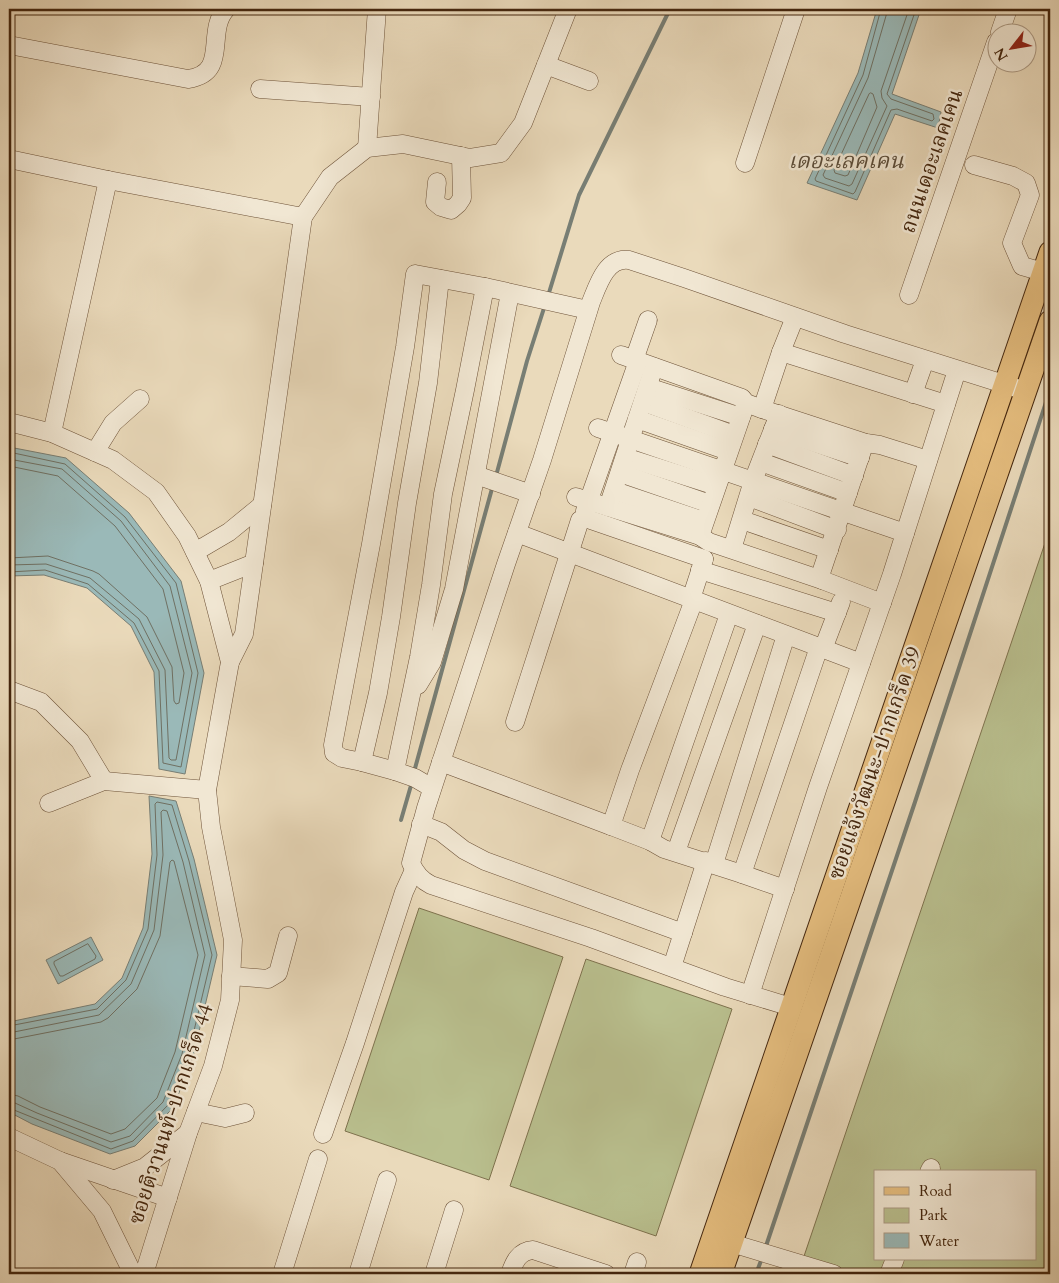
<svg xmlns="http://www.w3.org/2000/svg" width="1059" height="1283" viewBox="0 0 1059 1283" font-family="Cardo,'Noto Serif Thai',serif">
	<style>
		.green { fill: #b9bf8e; stroke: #7e724e; fill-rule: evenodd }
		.water { fill: #9ab9b8; stroke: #787e74 }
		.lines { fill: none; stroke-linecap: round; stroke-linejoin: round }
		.shore { stroke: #6f7063; stroke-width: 1 }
		.stream { stroke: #787e74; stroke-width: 4 }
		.minor-casing { stroke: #6e5339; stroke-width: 19 }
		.major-casing { stroke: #44260e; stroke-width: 23 }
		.minor { stroke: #f1e7d3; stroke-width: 18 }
		.major { stroke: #e5bd7e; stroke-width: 21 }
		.labels { text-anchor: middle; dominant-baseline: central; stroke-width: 5; stroke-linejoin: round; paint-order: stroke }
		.street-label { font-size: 21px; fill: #44260e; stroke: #f1e7d3 }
		.water-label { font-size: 22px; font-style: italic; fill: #5a4b38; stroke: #f1e7d3 }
	</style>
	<rect width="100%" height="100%" fill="#eadabb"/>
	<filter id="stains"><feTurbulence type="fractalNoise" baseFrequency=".004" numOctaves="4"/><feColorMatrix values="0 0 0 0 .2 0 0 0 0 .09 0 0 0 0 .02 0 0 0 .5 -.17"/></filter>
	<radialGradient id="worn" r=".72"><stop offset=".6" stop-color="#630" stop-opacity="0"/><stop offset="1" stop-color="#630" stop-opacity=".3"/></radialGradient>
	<g class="green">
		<path d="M1046,540H1050V1274H798ZM875,1172H1035V1259H875Z"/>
		<path d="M419,908L563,957L489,1180L345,1131Z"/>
		<path d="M586,959L732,1009L656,1236L510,1186Z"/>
	</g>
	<g class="water">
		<path d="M877,9H921L892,94L941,112L938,128L895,114L857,200L807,183L858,73Z"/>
		<path d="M9,447L66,458L129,513L181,581L204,673L185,774L159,769L154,672L131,626L87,588L44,575L9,576Z"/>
		<path d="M149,796L176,801L194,859L217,955L193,1057L173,1108L135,1146L110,1154L32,1124L9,1112V1022L95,1004L122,978L143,928L152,854Z"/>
		<path d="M91,937L103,960L58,984L46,960Z"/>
	</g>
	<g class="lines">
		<g class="shore">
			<path d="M881,9L863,75L815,179L816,181L853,194L855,192L891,110L897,109L932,121L934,119L933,114L891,99L887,94L916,9"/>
			<path d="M888,9L868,78L823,175L825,178L849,186L852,184L887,106L882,98L881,91L909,9"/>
			<path d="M871,93L873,94L877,107L848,175L845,176L835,173L834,170L869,94Z"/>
			<path d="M9,452L65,464L125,517L176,583L198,673L181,767L163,763L159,671L134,623L88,584L45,570L9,572"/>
			<path d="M9,459L62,469L121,521L170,586L192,673L176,760H171L169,758L165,670L139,619L90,578L46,564L9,565"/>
			<path d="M9,466L58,476L115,526L163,589L184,673L179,703L176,704L174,701L172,667L147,617L99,574L93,571L48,556L9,558"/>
			<path d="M88,944L96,956L95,959L63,976H60L54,964V962Z"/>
			<path d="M9,1026L97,1009L126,980L148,929L157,855L155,804L157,802L172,805L189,861L212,955L188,1056L168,1105L133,1141L111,1149L9,1108"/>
			<path d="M9,1033L99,1015L131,984L154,930L163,855L161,812L163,810L167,811L183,862L205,955L182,1054L163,1102L130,1136L111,1142L37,1113L15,1103L9,1102"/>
			<path d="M9,1040L101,1022L108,1018L137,989L160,936L170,862L172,860L174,861L198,955L175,1052L157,1098L125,1129L111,1134L40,1107L18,1096L9,1094"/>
		</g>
		<g class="stream">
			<path d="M548,296L579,195L670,9"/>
			<path d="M496,476L527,361L545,305"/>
			<path d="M414,772L493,485"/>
			<path d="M401,820L412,782"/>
			<path d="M765,1249L915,802L1050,390"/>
			<path d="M756,1274L762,1258"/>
		</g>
		<defs>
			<g id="minor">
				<path d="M1000,32L1008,9"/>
				<path d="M9,45L188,79C230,73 205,32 226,9"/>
				<path d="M546,65L589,81"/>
				<path d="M260,89L371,97"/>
				<path d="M367,148L377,9"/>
				<path d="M9,159L108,180L303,217L330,177L367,148L403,144L470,158L501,153L523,123L568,9"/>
				<path d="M745,163L796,9"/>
				<path d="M974,165L1013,176L1026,183L1030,195L1012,243L1022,266L1043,272"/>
				<path d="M437,182L435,202L441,207L451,210L458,204L462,198L461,156"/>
				<path d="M909,295L996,42"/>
				<path d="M781,352L946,404"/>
				<path d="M621,355L742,398L746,403L762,409L866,443L880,445L928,460"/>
				<path d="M634,360L648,320"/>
				<path d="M648,387L741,417"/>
				<path d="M913,394L925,360"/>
				<path d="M643,402L734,435"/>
				<path d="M762,409L781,352L795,317"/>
				<path d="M637,419L728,451"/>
				<path d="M9,422L52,433L113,460L156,492L187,536L209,581L230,662L207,790L211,827L233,940L230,1000L213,1066L188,1133L144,1274"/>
				<path d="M598,428L905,533"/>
				<path d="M773,429L860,458"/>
				<path d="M52,433L108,180"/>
				<path d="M767,444L854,476"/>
				<path d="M95,452L113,423L140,399"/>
				<path d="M625,457L716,486"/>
				<path d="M761,462L848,493"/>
				<path d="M620,473L710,504"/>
				<path d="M476,475L531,494"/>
				<path d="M615,491L704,521"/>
				<path d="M576,497L700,536L709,542L822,580L882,603"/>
				<path d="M749,497L837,530"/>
				<path d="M608,507L654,367"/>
				<path d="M585,511L638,361"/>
				<path d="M742,520L829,550"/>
				<path d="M517,533L861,663"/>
				<path d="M700,536L746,403"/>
				<path d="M732,549L753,481L779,414"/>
				<path d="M195,552L229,532L262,505"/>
				<path d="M700,570L837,613"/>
				<path d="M822,580L820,576L864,445L866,443"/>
				<path d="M209,581L254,563"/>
				<path d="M691,599L704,559"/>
				<path d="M694,600L630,770L611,826L650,841L664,849L742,874"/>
				<path d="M823,649L841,602"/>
				<path d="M230,662L244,634L303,217"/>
				<path d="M418,685L432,662L454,589L510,293"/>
				<path d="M9,690L41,702L80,741L104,781"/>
				<path d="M515,722L580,520L585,518L704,559"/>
				<path d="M362,762L342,758L334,753L333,745L371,544L405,347L415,274L485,287L588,310"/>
				<path d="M441,762L611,826"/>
				<path d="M395,771L362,762L378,693L391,617L407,503L428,383L440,279"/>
				<path d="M432,788L415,778L395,771L419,657L431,585L443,494L465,390L485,287"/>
				<path d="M49,803L104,781L207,790"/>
				<path d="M421,824L441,832L464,850L485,861L683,933"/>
				<path d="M650,841L729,614"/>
				<path d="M676,852L757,624"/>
				<path d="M714,864L786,635"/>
				<path d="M785,889L742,874L819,647"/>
				<path d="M672,967L706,861"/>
				<path d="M231,976L268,979L278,973L288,936"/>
				<path d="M750,995L818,787L892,574L957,370"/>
				<path d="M791,1007L725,987L591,938L431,885C421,880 415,873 411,863L426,808L506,564L542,460L591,302C598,285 606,257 629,260L684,278L845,334L1026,391"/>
				<path d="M196,1112L225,1118L245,1113"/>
				<path d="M323,1134L355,1043L404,892L414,870"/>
				<path d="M9,1137L60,1161L102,1211L133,1274"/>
				<path d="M60,1161L168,1198"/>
				<path d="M929,1172L931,1168"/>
				<path d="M113,1180L145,1167L188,1133"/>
				<path d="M731,1243L834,1274"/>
				<path d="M282,1274L318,1159"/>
				<path d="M358,1274L387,1180"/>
				<path d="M434,1274L454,1210"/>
				<path d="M510,1274C514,1262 519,1251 533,1250L606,1274"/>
				<path d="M633,1274L637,1262"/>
				<path d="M889,1274L895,1259"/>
			</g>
			<g id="major">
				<path d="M700,1274L1050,252"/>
				<path d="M721,1274L1050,321"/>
			</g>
		</defs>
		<use href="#minor" class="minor-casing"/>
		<use href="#major" class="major-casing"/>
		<use href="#minor" class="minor"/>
		<use href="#major" class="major"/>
	</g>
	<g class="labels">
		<g class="street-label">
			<text transform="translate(932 161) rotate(-71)">ถนนเดอะเลคเคน</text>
			<text transform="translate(875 763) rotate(-71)">ซอยแจ้งวัฒนะ-ปากเกร็ด 39</text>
			<text transform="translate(171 1114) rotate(-72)">ซอยติวานนท์-ปากเกร็ด 44</text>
		</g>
		<g class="water-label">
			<text x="846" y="161">เดอะเลคเคน</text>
		</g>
	</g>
	<rect width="1059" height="1283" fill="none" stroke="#eadabb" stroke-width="30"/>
	<rect x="10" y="10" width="1039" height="1263" fill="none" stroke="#44260e" stroke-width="2.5"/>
	<rect x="15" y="15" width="1029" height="1253" fill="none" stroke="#44260e"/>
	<rect x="874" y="1170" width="162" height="90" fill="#f1e7d3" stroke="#ac9a84"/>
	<rect x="884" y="1187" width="25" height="8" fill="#e5bd7e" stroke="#ac9a84"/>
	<text x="919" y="1196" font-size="15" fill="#44260e">Road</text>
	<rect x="884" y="1208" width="25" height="15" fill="#b9bf8e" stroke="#ac9a84"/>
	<text x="919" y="1220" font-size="15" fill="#44260e">Park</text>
	<rect x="884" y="1233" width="25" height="15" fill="#9ab9b8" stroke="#ac9a84"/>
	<text x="919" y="1246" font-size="15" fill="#44260e">Water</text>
	<g transform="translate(1012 48) rotate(239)"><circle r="24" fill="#f1e7d3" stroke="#ac9a84"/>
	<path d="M0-4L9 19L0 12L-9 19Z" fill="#8f2418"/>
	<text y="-8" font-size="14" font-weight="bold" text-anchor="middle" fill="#44260e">N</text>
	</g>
	<rect width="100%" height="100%" filter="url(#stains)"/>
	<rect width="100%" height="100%" fill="url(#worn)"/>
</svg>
